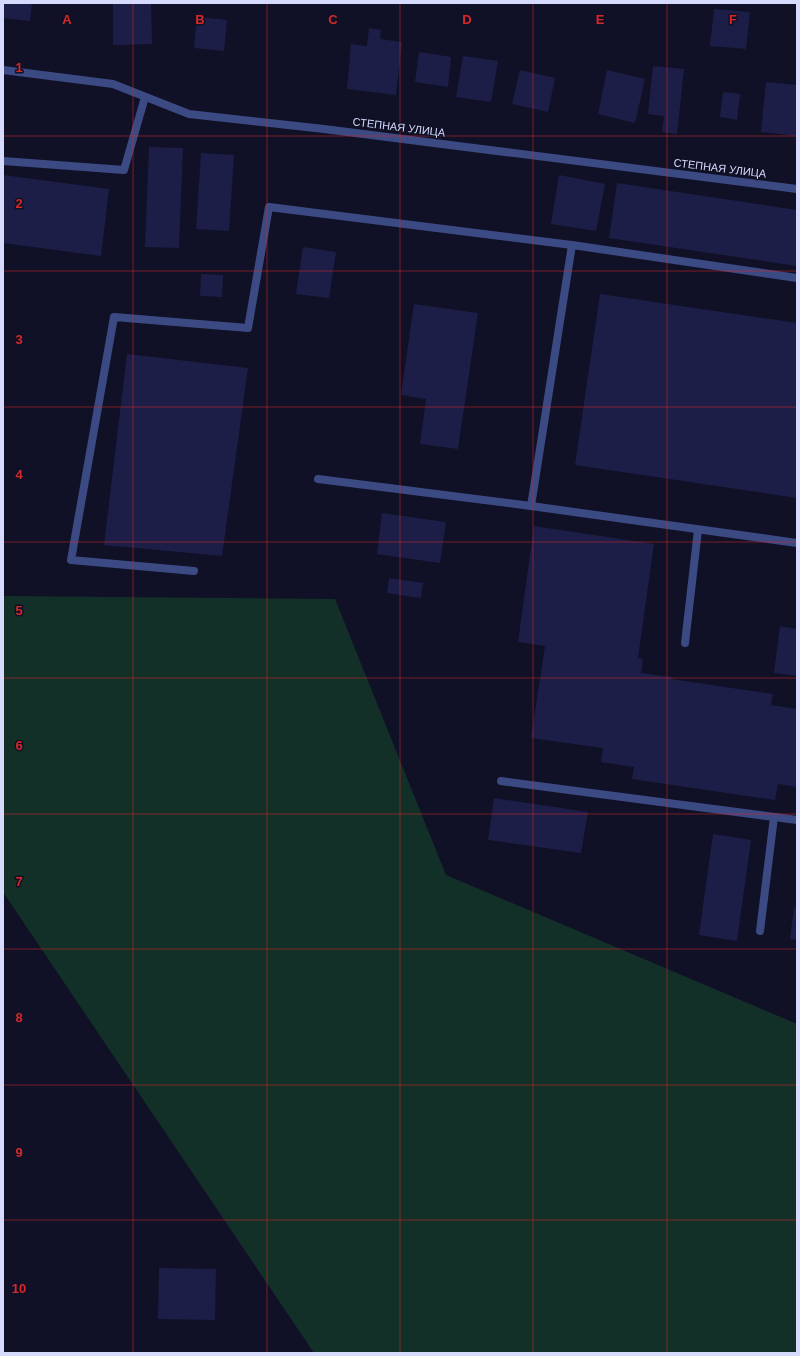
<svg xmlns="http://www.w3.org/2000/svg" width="800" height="1356" viewBox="0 0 800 1356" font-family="Helvetica,sans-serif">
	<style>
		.green { fill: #133028 }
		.building { fill: #1c1e47 }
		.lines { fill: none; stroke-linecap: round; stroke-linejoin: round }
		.service { stroke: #3c4a84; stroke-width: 8 }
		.minor { stroke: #3c4a84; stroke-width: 8 }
		.grid { fill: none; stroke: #d62828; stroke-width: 1; stroke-opacity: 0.55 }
		.labels { text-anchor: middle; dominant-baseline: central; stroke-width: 3; stroke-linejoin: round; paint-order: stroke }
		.street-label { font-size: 11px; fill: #d6dbfe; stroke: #101126 }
		.grid-label { font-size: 13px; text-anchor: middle; font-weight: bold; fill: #d62828; stroke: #101126; stroke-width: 3; stroke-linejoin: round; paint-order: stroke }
	</style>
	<rect width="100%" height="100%" fill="#101126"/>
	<path class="green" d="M3,596L335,599L446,875L797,1024V1353H314L3,892Z"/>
	<g class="building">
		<path d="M3,3H32L30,21L3,18Z"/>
		<path d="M113,3H151L152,44L113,45Z"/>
		<path d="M714,9L750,12L746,49L710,46Z"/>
		<path d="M197,17L227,20L224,51L194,48Z"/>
		<path d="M369,28L381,30L380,39L402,42L396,95L347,89L351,44L367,46Z"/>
		<path d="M419,52L451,57L448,87L415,82Z"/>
		<path d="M463,56L498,61L491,102L456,97Z"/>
		<path d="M653,66L684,69L677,134L662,132L664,116L648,114Z"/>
		<path d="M520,70L555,78L548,112L512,104Z"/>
		<path d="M607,70L645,79L635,123L598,114Z"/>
		<path d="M766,82L797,85V136L761,132Z"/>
		<path d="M723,92L740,94L737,120L720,117Z"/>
		<path d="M149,147L183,148L179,248L145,247Z"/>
		<path d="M201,153L234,155L229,231L196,229Z"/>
		<path d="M3,175L109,189L101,256L3,243Z"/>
		<path d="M559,175L605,184L596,231L551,224Z"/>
		<path d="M617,183L797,210V266L609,238Z"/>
		<path d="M303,247L336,252L329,298L296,294Z"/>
		<path d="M201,274L223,275L222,297L200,296Z"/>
		<path d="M600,294L797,323V498L575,465Z"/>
		<path d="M414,304L478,313L458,449L420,444L426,399L401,395Z"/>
		<path d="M127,354L248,368L222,556L104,545Z"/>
		<path d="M382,513L446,522L440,563L377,554Z"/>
		<path d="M534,526L654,544L638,658L643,659L641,673L672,677L671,679L773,694L771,705L797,709V787L778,784L775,800L632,779L634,767L601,762L603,748L531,738L545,646L518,642Z"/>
		<path d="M389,578L423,583L421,598L387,593Z"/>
		<path d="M780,626L797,629V676L774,673Z"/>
		<path d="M494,798L588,812L581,853L488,840Z"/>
		<path d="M713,834L751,840L737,941L699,935Z"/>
		<path d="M794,907L797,908V940L790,939Z"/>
		<path d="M159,1268L216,1269L215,1320L158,1319Z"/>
	</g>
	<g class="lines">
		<g class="service">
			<path d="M3,161L124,170L145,97"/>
			<path d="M318,479L531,506L797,543"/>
			<path d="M531,506L572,245"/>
			<path d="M194,571L71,560L114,317L248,328L269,207L572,245L797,278"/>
			<path d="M685,643L698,530"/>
			<path d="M501,781L797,820"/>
			<path d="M760,931L774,817"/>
		</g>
		<path class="minor" d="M3,70L113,84L189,114L324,129L797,189"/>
	</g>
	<path class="grid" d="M133,3V1353M267,3V1353M400,3V1353M533,3V1353M667,3V1353M3,136H797M3,271H797M3,407H797M3,542H797M3,678H797M3,814H797M3,949H797M3,1085H797M3,1220H797"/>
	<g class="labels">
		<g class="street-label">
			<text transform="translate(399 127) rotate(7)">СТЕПНАЯ УЛИЦА</text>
			<text transform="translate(720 168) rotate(7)">СТЕПНАЯ УЛИЦА</text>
		</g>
	</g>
	<g class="grid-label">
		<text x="67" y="24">A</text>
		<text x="200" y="24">B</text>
		<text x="333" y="24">C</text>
		<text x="467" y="24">D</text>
		<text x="600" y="24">E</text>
		<text x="733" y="24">F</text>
		<text x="19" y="72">1</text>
		<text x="19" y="208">2</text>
		<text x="19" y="344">3</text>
		<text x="19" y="479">4</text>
		<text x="19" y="615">5</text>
		<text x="19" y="750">6</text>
		<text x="19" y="886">7</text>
		<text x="19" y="1022">8</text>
		<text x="19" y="1157">9</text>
		<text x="19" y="1293">10</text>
	</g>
	<rect width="800" height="1356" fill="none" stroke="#d6dbfe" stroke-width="8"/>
</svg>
